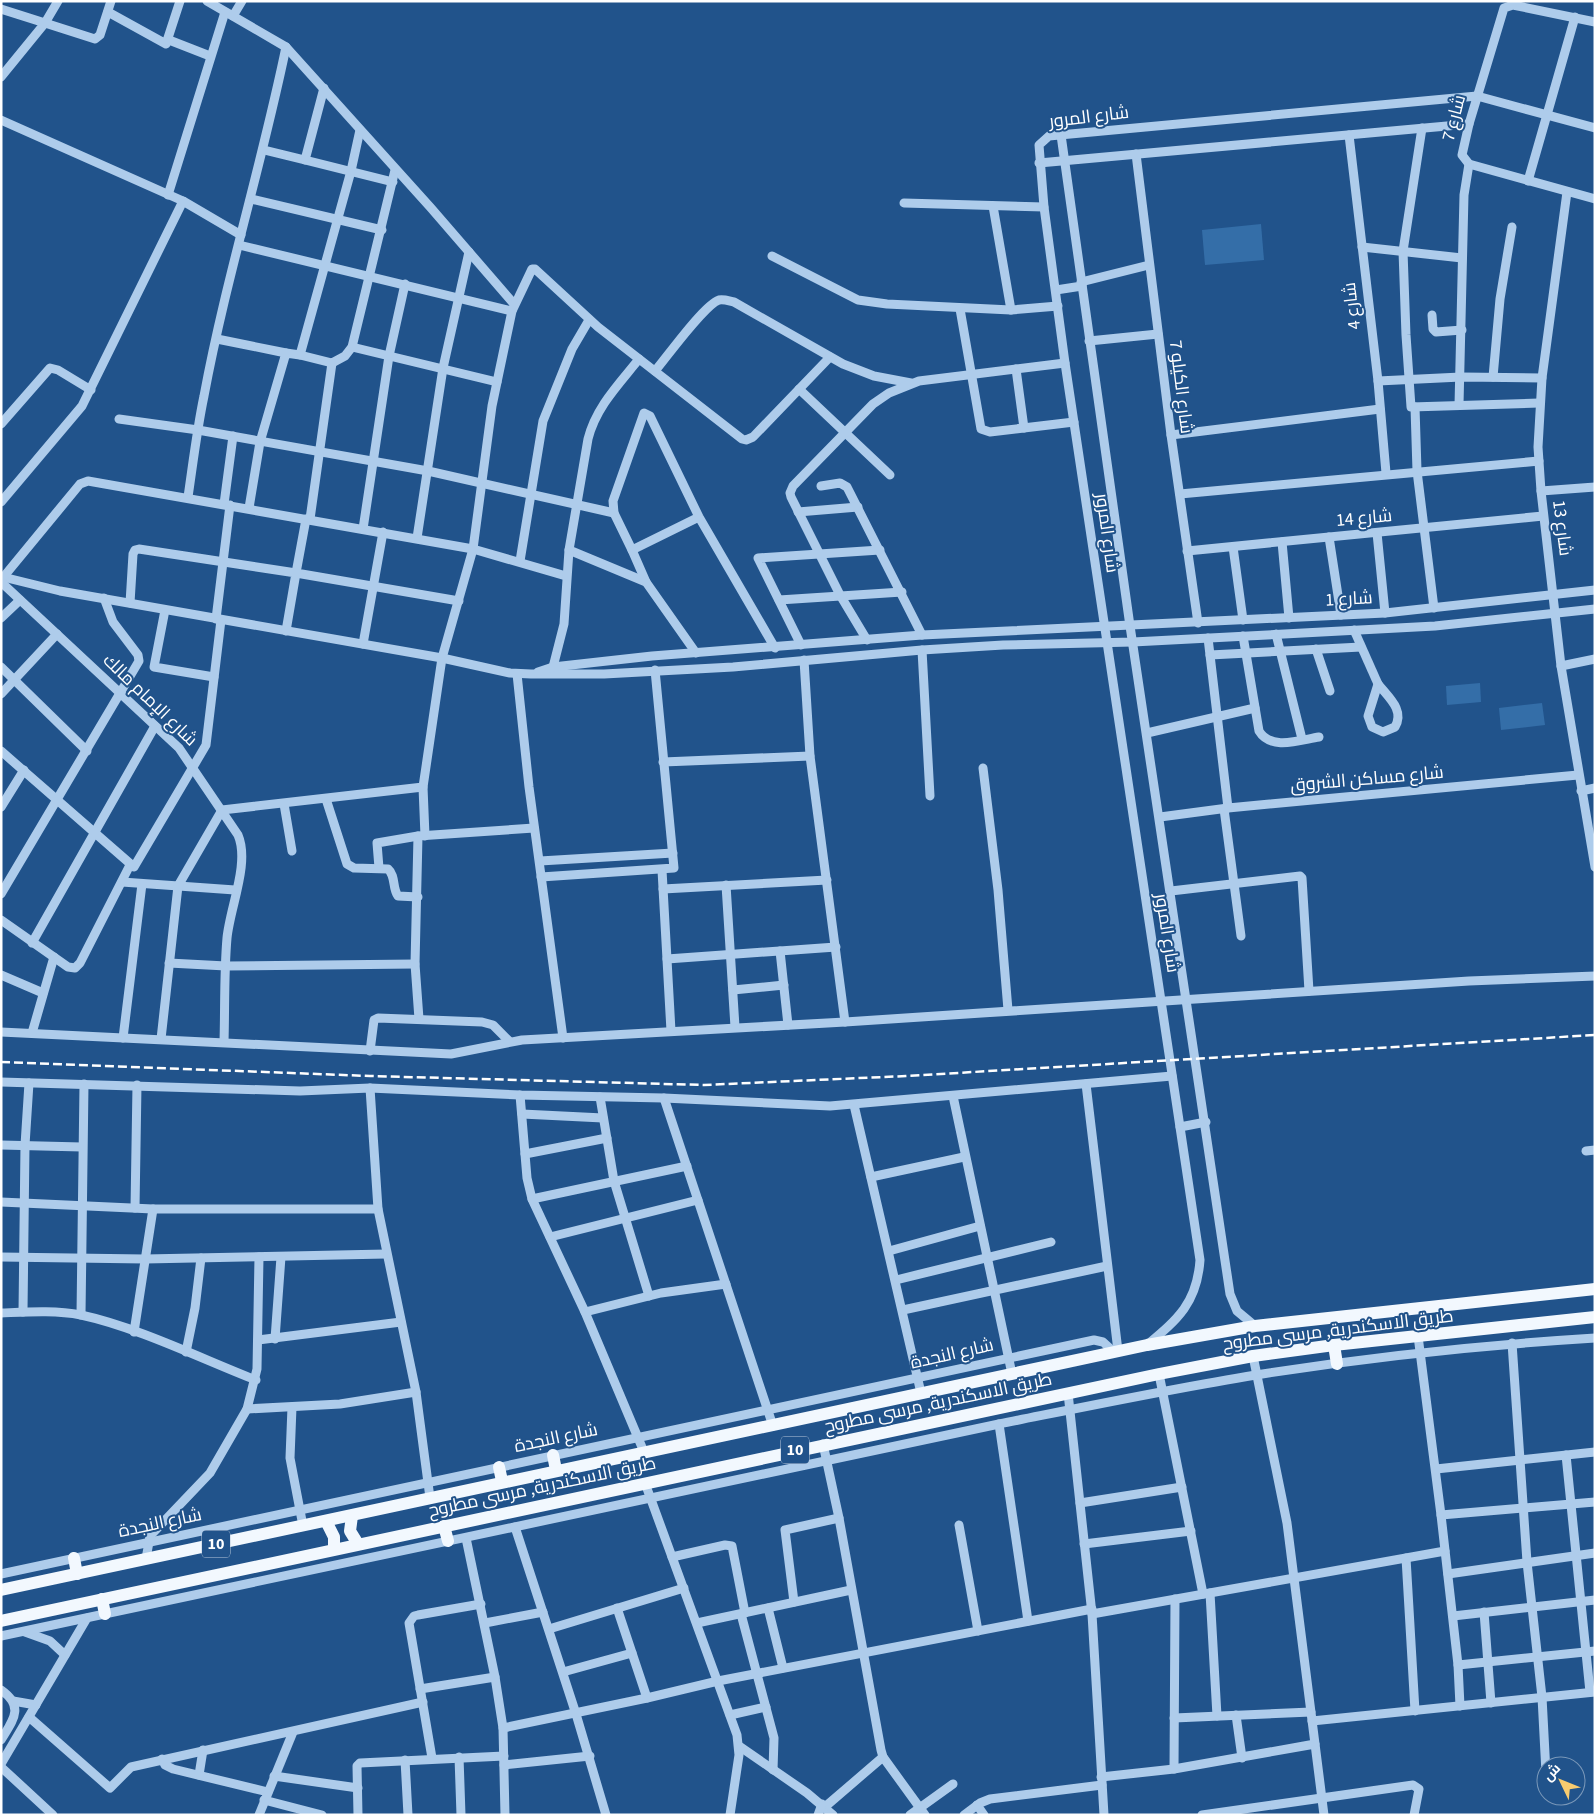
<svg xmlns="http://www.w3.org/2000/svg" width="1596" height="1816" viewBox="0 0 1596 1816" font-family="'Source Sans 3',Cairo,sans-serif">
	<style>
		.pitch { fill: #346ea8 }
		.lines { fill: none; stroke-linecap: round; stroke-linejoin: round }
		.minor { stroke: #aecceb; stroke-width: 9 }
		.major { stroke: #f2f8fe; stroke-width: 12 }
		.rail { stroke: #fff; stroke-width: 2.5; stroke-dasharray: 9 4; stroke-linecap: butt }
		.labels { text-anchor: middle; dominant-baseline: central; stroke-width: 4; stroke-linejoin: round; paint-order: stroke }
		.shield { fill: #21538b; stroke: #bccbdc; stroke-width: 1 }
		.shield-label { font-size: 16px; font-weight: bold; fill: #fff }
		.street-label { font-size: 18px; fill: #fff; stroke: #21538b }
	</style>
	<rect width="100%" height="100%" fill="#21538b"/>
	<g class="pitch">
		<path d="M1261,224L1264,260L1205,265L1202,230Z"/>
		<path d="M1480,683L1481,702L1447,705L1446,686Z"/>
		<path d="M1542,703L1545,725L1501,730L1499,708Z"/>
	</g>
	<g class="lines">
		<g class="minor">
			<path d="M58,1L45,23L95,39L100,35L111,1"/>
			<path d="M207,1L286,47L431,208L514,304"/>
			<path d="M1,9L45,23L1,77"/>
			<path d="M108,12L166,44L180,1"/>
			<path d="M233,16L242,1"/>
			<path d="M1595,22L1513,5L1504,8L1469,124L1462,155L1469,164L1595,199"/>
			<path d="M169,40L210,56"/>
			<path d="M324,88L305,160L393,182"/>
			<path d="M1,120L183,201"/>
			<path d="M1422,128L1403,251L1406,335L1411,407L1539,403"/>
			<path d="M1061,135L1130,626L1230,1294L1237,1311L1255,1326"/>
			<path d="M1349,135L1378,381L1386,473"/>
			<path d="M264,150L305,160"/>
			<path d="M1136,154L1171,435L1198,623"/>
			<path d="M1039,163L1469,124"/>
			<path d="M1528,181L1575,17"/>
			<path d="M1567,192L1542,378L1538,447L1541,491L1561,666L1595,867"/>
			<path d="M168,195L225,12"/>
			<path d="M251,199L382,230"/>
			<path d="M904,203L1044,207"/>
			<path d="M993,206L1011,310L1058,306"/>
			<path d="M239,245L512,311"/>
			<path d="M1362,247L1462,258"/>
			<path d="M772,256L858,300L887,304L1011,310"/>
			<path d="M1081,282L1149,265"/>
			<path d="M1056,290L1082,286"/>
			<path d="M960,309L981,429L990,432L1074,422"/>
			<path d="M1432,315L1433,329L1436,332L1462,330"/>
			<path d="M217,339L286,353"/>
			<path d="M1089,341L1158,334"/>
			<path d="M352,347L497,382"/>
			<path d="M300,355L332,363L345,356L352,347L395,170"/>
			<path d="M639,359C619,384 596,407 588,439L569,550L646,582L696,653"/>
			<path d="M1016,369L1024,428"/>
			<path d="M655,371C667,357 704,305 719,300C724,299 729,301 734,302L843,364L874,376L911,383"/>
			<path d="M1493,377L1500,299L1512,227"/>
			<path d="M1378,381L1461,377L1542,378"/>
			<path d="M799,389L890,475"/>
			<path d="M1459,405L1464,195L1469,164"/>
			<path d="M1415,407L1417,471L1434,608"/>
			<path d="M119,419L198,430L428,471L614,513"/>
			<path d="M1,424L50,368L58,370L91,390"/>
			<path d="M1171,435L1380,409"/>
			<path d="M821,486L840,483L847,487L922,635"/>
			<path d="M1541,491L1595,487"/>
			<path d="M1180,494L1539,461"/>
			<path d="M188,497C193,463 197,429 204,396C226,278 262,164 286,47"/>
			<path d="M1,502L82,406L183,201L241,235"/>
			<path d="M224,504L233,436"/>
			<path d="M249,508L260,442L286,353L300,355L351,171L360,130"/>
			<path d="M798,512L858,507"/>
			<path d="M699,517L632,550L614,513L613,501L644,413L650,416L699,517L775,648"/>
			<path d="M306,519L296,573L459,601"/>
			<path d="M310,519L332,363"/>
			<path d="M363,529L389,356L405,284"/>
			<path d="M1377,533L1385,613"/>
			<path d="M1329,537L1341,615"/>
			<path d="M417,538L443,368L469,252"/>
			<path d="M1282,542L1289,618"/>
			<path d="M1233,547L1243,620"/>
			<path d="M632,550L646,582"/>
			<path d="M1187,551L1543,516"/>
			<path d="M520,561L543,421L572,349L589,320"/>
			<path d="M3,577L60,591L442,658L510,673L531,674H604L733,667L922,650L1003,645L1133,642L1435,626L1595,609"/>
			<path d="M1,580L80,484L88,481L473,549L566,576"/>
			<path d="M1,582L179,748L238,835C250,863 230,907 227,938C224,972 225,1008 224,1042"/>
			<path d="M779,600L902,592"/>
			<path d="M130,603L133,554L135,550L139,549L296,573L286,631"/>
			<path d="M165,610L154,667L214,677"/>
			<path d="M1,618L20,600"/>
			<path d="M216,619L230,505"/>
			<path d="M1354,630L1378,684"/>
			<path d="M1276,634L1302,739"/>
			<path d="M1243,636L1259,731C1271,751 1300,740 1319,737"/>
			<path d="M1208,638L1228,808"/>
			<path d="M867,640L840,595L791,497L790,493L793,486L873,404L889,393L919,381L1065,363"/>
			<path d="M363,644L383,532"/>
			<path d="M801,645L758,558L880,550"/>
			<path d="M1316,649L1330,691"/>
			<path d="M922,650L930,796"/>
			<path d="M1210,655L1361,647"/>
			<path d="M804,660L810,756L845,1022"/>
			<path d="M1561,666L1595,659"/>
			<path d="M1,667L87,751"/>
			<path d="M553,667L564,624L569,550"/>
			<path d="M538,672L553,667L652,656L922,635L1385,613L1595,590"/>
			<path d="M517,674L529,787L563,1038"/>
			<path d="M1378,684C1388,697 1405,710 1395,727L1383,732L1372,727L1368,716Z"/>
			<path d="M1,694L57,634"/>
			<path d="M1147,733L1255,708"/>
			<path d="M1,751L134,867L206,745L221,620"/>
			<path d="M663,762L810,756"/>
			<path d="M983,768L998,890L1008,1010"/>
			<path d="M423,787L425,836"/>
			<path d="M1581,791L1595,788"/>
			<path d="M326,799L347,864L354,868L388,869C396,876 392,888 398,896L418,897"/>
			<path d="M284,804L292,851"/>
			<path d="M1,807L24,770"/>
			<path d="M1224,809L1241,936"/>
			<path d="M1160,817L1228,808L1578,775"/>
			<path d="M540,861L673,853"/>
			<path d="M379,868L377,843L418,836"/>
			<path d="M662,870L671,1031"/>
			<path d="M541,877L674,868L655,670"/>
			<path d="M122,882L235,890"/>
			<path d="M726,885L735,1027"/>
			<path d="M663,889L827,880"/>
			<path d="M1171,891L1300,876L1302,878L1309,991"/>
			<path d="M1,894L139,661L138,655L113,622L104,598"/>
			<path d="M1,920L68,967L75,968L80,963L130,865"/>
			<path d="M32,943L155,726"/>
			<path d="M780,951L788,1025"/>
			<path d="M667,959L836,947"/>
			<path d="M169,963L226,966L415,964"/>
			<path d="M1,975L43,993"/>
			<path d="M733,990L784,985"/>
			<path d="M419,1019L415,964L418,836L534,828"/>
			<path d="M1,1032L451,1054L522,1040L845,1022L1469,981L1595,976"/>
			<path d="M32,1033L54,957"/>
			<path d="M123,1038L142,884"/>
			<path d="M161,1039L178,886L222,810L423,787L442,658L473,549L492,406L512,311L532,269H535L598,327L742,439L746,440L753,437L830,357"/>
			<path d="M370,1051L374,1020L378,1018L482,1022L493,1025L509,1041"/>
			<path d="M1,1082L300,1091L370,1088L520,1095L664,1098L830,1106L1172,1076"/>
			<path d="M1086,1084L1118,1351"/>
			<path d="M370,1088L378,1209L416,1392L430,1498"/>
			<path d="M520,1095L527,1178L532,1199L585,1312L644,1452"/>
			<path d="M953,1096L1012,1374"/>
			<path d="M600,1097L614,1181L649,1296"/>
			<path d="M664,1098L773,1426"/>
			<path d="M854,1105L921,1393"/>
			<path d="M522,1114L603,1118"/>
			<path d="M1180,1127L1206,1122"/>
			<path d="M1,1145L82,1147"/>
			<path d="M1586,1151L1595,1150"/>
			<path d="M525,1154L607,1138"/>
			<path d="M871,1177L964,1157"/>
			<path d="M532,1199L687,1166"/>
			<path d="M1,1202L153,1209H378"/>
			<path d="M135,1208L137,1085"/>
			<path d="M550,1237L698,1200"/>
			<path d="M889,1251L980,1226"/>
			<path d="M1,1257L145,1259L386,1254"/>
			<path d="M896,1280L1051,1242"/>
			<path d="M903,1310L1107,1266"/>
			<path d="M23,1312L25,1145L29,1083"/>
			<path d="M585,1312L661,1293L726,1284"/>
			<path d="M1,1313C27,1312 55,1310 81,1315C137,1327 202,1359 256,1380"/>
			<path d="M81,1315L84,1084"/>
			<path d="M134,1332L153,1209"/>
			<path d="M1418,1336L1441,1515L1458,1665L1460,1706"/>
			<path d="M275,1339L281,1257"/>
			<path d="M258,1340L401,1322"/>
			<path d="M1512,1343L1527,1562L1542,1697L1546,1773"/>
			<path d="M1147,1345C1178,1319 1197,1303 1200,1260L1065,363L1044,207L1039,145L1049,136L1477,96L1595,128"/>
			<path d="M186,1352L195,1308L201,1258"/>
			<path d="M1253,1356L1287,1523L1324,1815"/>
			<path d="M1159,1374L1203,1594"/>
			<path d="M1068,1393L1092,1614L1104,1815"/>
			<path d="M292,1407L290,1458L303,1526"/>
			<path d="M247,1409L340,1404L416,1392"/>
			<path d="M999,1424L1028,1621"/>
			<path d="M823,1444L839,1518L881,1750L883,1757L925,1815"/>
			<path d="M1566,1455L1590,1692"/>
			<path d="M1436,1469L1595,1452"/>
			<path d="M645,1483L737,1735L739,1755L730,1815"/>
			<path d="M1080,1503L1182,1487"/>
			<path d="M1441,1515L1595,1502"/>
			<path d="M959,1525L978,1631"/>
			<path d="M515,1527L576,1714L606,1815"/>
			<path d="M466,1538L495,1677L503,1728L505,1815"/>
			<path d="M1084,1544L1191,1531"/>
			<path d="M672,1557L725,1545L732,1546L745,1613"/>
			<path d="M1406,1558L1415,1711"/>
			<path d="M146,1559L150,1536L210,1473L247,1409L257,1369L259,1257"/>
			<path d="M1,1574L1094,1340L1103,1342L1114,1352"/>
			<path d="M1448,1574L1595,1553"/>
			<path d="M1210,1593L1217,1716"/>
			<path d="M794,1602L785,1530L839,1518"/>
			<path d="M617,1608L647,1698"/>
			<path d="M768,1608L783,1668"/>
			<path d="M1484,1612L1491,1703"/>
			<path d="M741,1614L774,1738L773,1770"/>
			<path d="M1092,1614L1445,1551"/>
			<path d="M1453,1616L1595,1600"/>
			<path d="M485,1623L543,1612"/>
			<path d="M697,1623L851,1590"/>
			<path d="M549,1629L684,1588"/>
			<path d="M25,1632L50,1641L65,1655"/>
			<path d="M1,1636L999,1424C1084,1407 1170,1389 1256,1375C1368,1357 1482,1345 1595,1338"/>
			<path d="M1458,1665L1595,1651"/>
			<path d="M563,1672L632,1653"/>
			<path d="M420,1689L495,1677"/>
			<path d="M1,1690C25,1707 13,1720 1,1740"/>
			<path d="M13,1701L36,1705"/>
			<path d="M730,1715L766,1707"/>
			<path d="M1236,1715L1242,1758"/>
			<path d="M29,1717L110,1788L131,1767L423,1702"/>
			<path d="M1174,1718L1311,1712"/>
			<path d="M1312,1721L1595,1692"/>
			<path d="M503,1728L647,1698L718,1681L1092,1609"/>
			<path d="M739,1746L807,1793L833,1815"/>
			<path d="M459,1757L461,1815"/>
			<path d="M432,1758L409,1623L414,1616L418,1615L481,1604"/>
			<path d="M162,1759L165,1765L173,1769L268,1792"/>
			<path d="M405,1760L408,1815"/>
			<path d="M1,1764L87,1618"/>
			<path d="M504,1765L590,1756"/>
			<path d="M1,1767L53,1815"/>
			<path d="M1174,1769L1175,1599"/>
			<path d="M199,1775L203,1750"/>
			<path d="M274,1776L358,1788"/>
			<path d="M1101,1777L1174,1769L1315,1744"/>
			<path d="M264,1800L322,1815"/>
			<path d="M977,1805L984,1815"/>
			<path d="M826,1806L883,1757"/>
			<path d="M259,1815L293,1732"/>
			<path d="M358,1815L357,1766L360,1763L504,1756"/>
			<path d="M818,1815L822,1804"/>
			<path d="M910,1815L953,1784"/>
			<path d="M964,1815L980,1803L990,1799L1102,1785"/>
			<path d="M1202,1815L1413,1785L1419,1789L1414,1815"/>
		</g>
		<g class="major">
			<path d="M1334,1345L1337,1364"/>
			<path d="M553,1455L556,1470"/>
			<path d="M499,1467L502,1481"/>
			<path d="M352,1516L350,1531L358,1544"/>
			<path d="M326,1521L334,1537V1549"/>
			<path d="M444,1526L448,1541"/>
			<path d="M74,1558L77,1574"/>
			<path d="M1,1590L1147,1345L1255,1326L1595,1289"/>
			<path d="M102,1599L105,1614"/>
			<path d="M1,1621L1159,1374L1253,1356L1334,1345L1595,1317"/>
		</g>
		<path class="rail" d="M1,1062L370,1076L704,1085L906,1076L1595,1035"/>
	</g>
	<g class="labels">
		<g class="shield">
			<rect x="781" y="1436.5" width="28" height="27" rx="4"/>
			<rect x="202" y="1530.5" width="28" height="27" rx="4"/>
		</g>
		<g class="shield-label">
			<text x="795" y="1450">10</text>
			<text x="216" y="1544">10</text>
		</g>
		<g class="street-label">
			<text transform="translate(1089 117) rotate(-7)">شارع المرور</text>
			<text transform="translate(1454 118) rotate(-75)">شارع 7</text>
			<text transform="translate(1352 306) rotate(-97)">شارع 4</text>
			<text transform="translate(1181 387) rotate(83)">شارع الكيلو 7</text>
			<text transform="translate(1364 518) rotate(-5)">شارع 14</text>
			<text transform="translate(1562 528) rotate(83)">شارع 13</text>
			<text transform="translate(1107 533) rotate(82)">شارع المرور</text>
			<text transform="translate(1349 599) rotate(-3)">شارع 1</text>
			<text transform="translate(150 700) rotate(44)">شارع الإمام مالك</text>
			<text transform="translate(1367 779) rotate(-5)">شارع مساكن الشروق</text>
			<text transform="translate(1167 933) rotate(81)">شارع المرور</text>
			<text transform="translate(1338 1330) rotate(-7)">طريق الاسكندرية, مرسى مطروح</text>
			<text transform="translate(952 1354) rotate(-13)">شارع النجدة</text>
			<text transform="translate(938 1403) rotate(-12)">طريق الاسكندرية, مرسى مطروح</text>
			<text transform="translate(556 1438) rotate(-12)">شارع النجدة</text>
			<text transform="translate(542 1487) rotate(-12)">طريق الاسكندرية, مرسى مطروح</text>
			<text transform="translate(160 1523) rotate(-12)">شارع النجدة</text>
		</g>
	</g>
	<rect width="1596" height="1816" fill="none" stroke="#ffffff" stroke-width="5"/>
	<g transform="translate(1561 1781) rotate(313)"><circle r="24" fill="#21538b" stroke="#7a98b9"/>
	<path d="M0-4L9 19L0 12L-9 19Z" fill="#f8cb6f"/>
	<text y="-8" font-size="14" font-weight="bold" text-anchor="middle" fill="#ffffff">ش</text>
	</g>
</svg>
